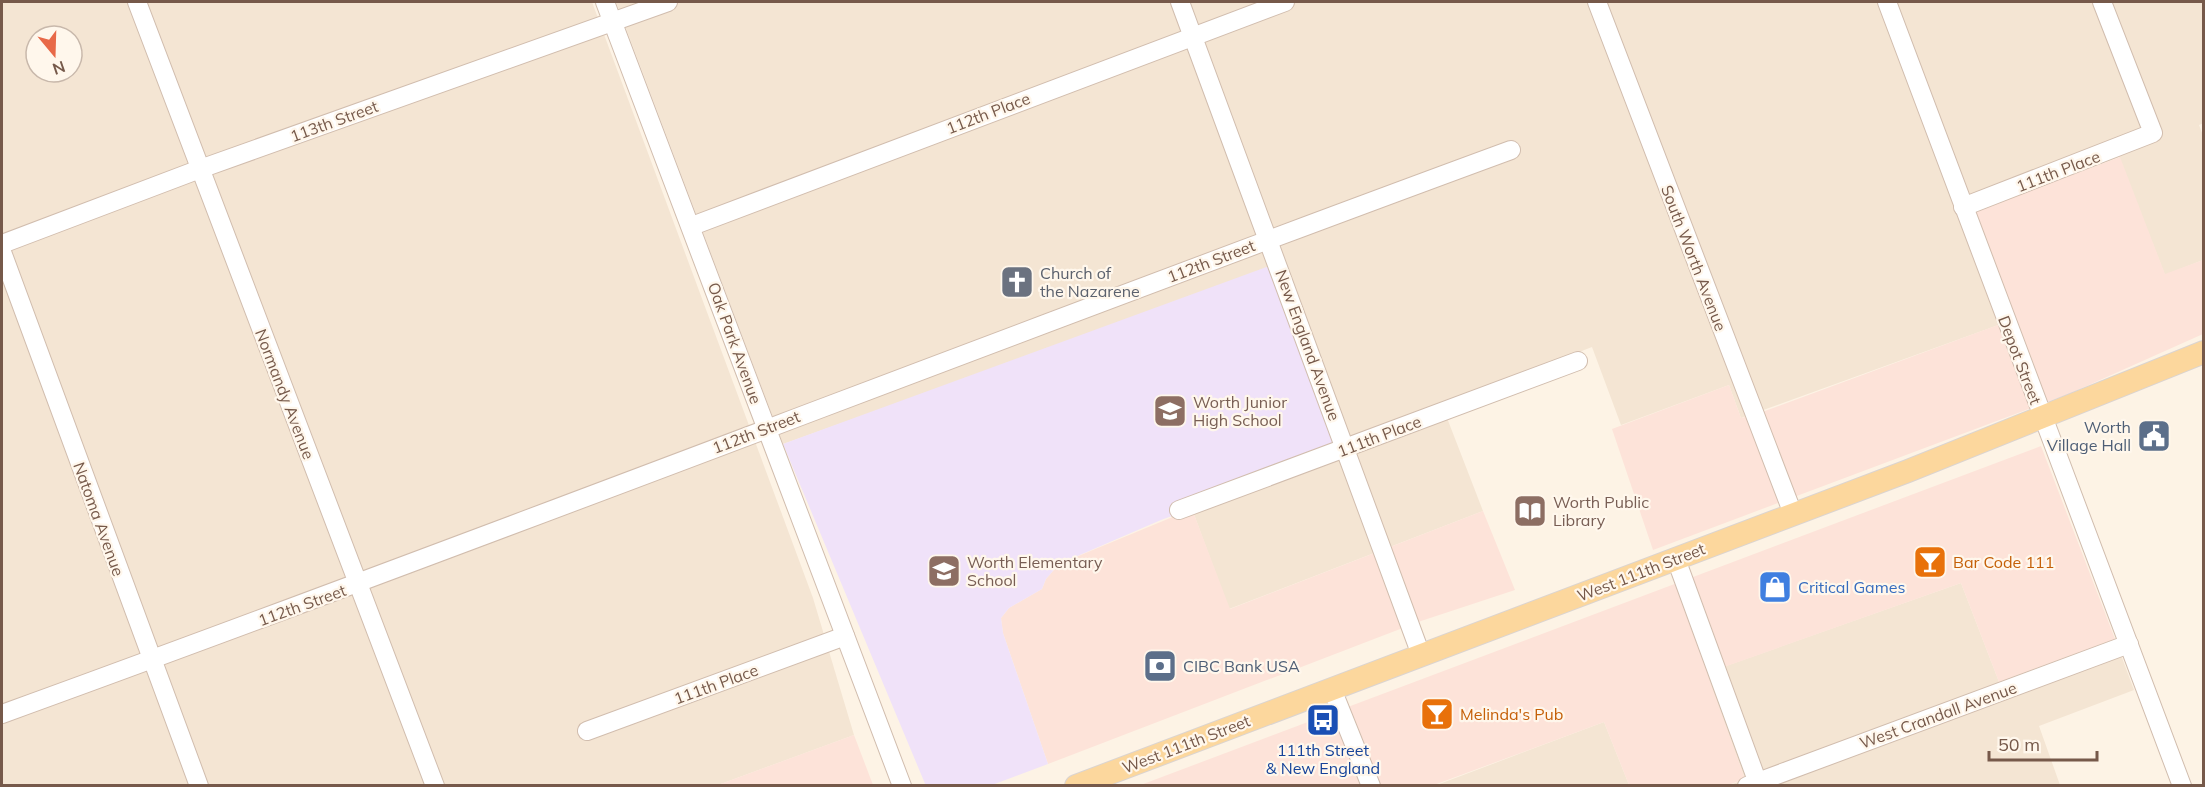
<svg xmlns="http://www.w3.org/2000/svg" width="2205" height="787" viewBox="0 0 2205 787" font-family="Mulish,sans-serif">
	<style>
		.residential { fill: #f4e5d3; fill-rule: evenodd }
		.commercial { fill: #fde3d9 }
		.education { fill: #f0e2f9 }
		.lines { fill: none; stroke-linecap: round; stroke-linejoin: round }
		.minor-casing { stroke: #d1bdae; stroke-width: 20 }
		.major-casing { stroke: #dbd4d0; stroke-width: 24 }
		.minor { stroke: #fff; stroke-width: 18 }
		.major { stroke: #fcd79d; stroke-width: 22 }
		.labels { text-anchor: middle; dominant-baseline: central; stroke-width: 4.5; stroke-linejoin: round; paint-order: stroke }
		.street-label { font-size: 16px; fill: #76594a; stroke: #fff7ec }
		.worship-label { font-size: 16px; fill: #5b616d; stroke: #fff7ec; text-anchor: start }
		.education-label { font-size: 16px; fill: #785e54; stroke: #fff7ec; text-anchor: start }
		.service-label { font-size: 16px; fill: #4e5e75; stroke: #fff7ec; text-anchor: end }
		.food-label { font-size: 16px; fill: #c56008; stroke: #fff7ec; text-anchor: start }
		.shop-label { font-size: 16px; fill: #366cbe; stroke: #fff7ec; text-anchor: start }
		.transit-label { font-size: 16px; fill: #164399; stroke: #fff7ec }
	</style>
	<rect width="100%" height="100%" fill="#fdf3e5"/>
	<g class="residential">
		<path d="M2,2H592L813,598L854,735L718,785L2,786ZM36,36H72V72H36Z"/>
		<path d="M616,2H2202L2204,123L2199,125L2204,138L2203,260L2165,275L2119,157L1972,212L2015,319L1741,418L1729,385L1621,425L1592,347L1442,405L1483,511L1229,609L1192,509L996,368L783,444Z"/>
		<path d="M1961,583L1999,682L2115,639L2134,690L2039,726L2060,785L1728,786L1745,779L1706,673Z"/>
		<path d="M1604,722L1629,785L1434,786Z"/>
	</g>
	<g class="commercial">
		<path d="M2120,157L2165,274L2203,260V334L2071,393L1653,550L1612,429L1729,385L1741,418L1754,415L2006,322L1972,212Z"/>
		<path d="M2041,446L2115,639L1999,682L1961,583L1707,673L1745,779L1728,785H1629L1604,722L1434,785L1138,786Z"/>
		<path d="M1192,509L1230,609L1483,511L1515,590L1421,621L1048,764L1003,633L1001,618L1009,608L1042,589L1046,579L1059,564Z"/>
		<path d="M854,735L873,785H718Z"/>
	</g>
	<path class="education" d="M1272,265L1341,454L1161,520L1059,564L1046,579L1042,589L1009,608L1001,618L1003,633L1048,764L992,785L926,786L783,444Z"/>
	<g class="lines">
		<defs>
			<g id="minor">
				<path d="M137,2L435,786"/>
				<path d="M605,2L902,786"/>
				<path d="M1180,2L1421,655"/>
				<path d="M1597,2L1793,514"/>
				<path d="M1887,2L2182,786"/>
				<path d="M1963,207L2153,133L2102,2"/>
				<path d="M692,226L1285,2"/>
				<path d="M2,244L200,169L668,2"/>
				<path d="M2,252L199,786"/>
				<path d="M1179,510L1578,361"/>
				<path d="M1676,559L1759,786"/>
				<path d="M1332,689L1371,786"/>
				<path d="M2,714C507,531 1007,335 1511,150"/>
				<path d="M587,731L845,636"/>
				<path d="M1747,786L2129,644"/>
			</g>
			<path id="major" d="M1076,786L1908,471L2204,352"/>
		</defs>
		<use href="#minor" class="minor-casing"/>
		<use href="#major" class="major-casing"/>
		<use href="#minor" class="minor"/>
		<use href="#major" class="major"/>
	</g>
	<defs>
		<symbol id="church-square" viewBox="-11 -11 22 22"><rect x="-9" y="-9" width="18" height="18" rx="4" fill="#6b7280" stroke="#fff7ec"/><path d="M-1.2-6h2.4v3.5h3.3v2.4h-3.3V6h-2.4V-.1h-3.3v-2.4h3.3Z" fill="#fff"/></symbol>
		<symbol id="school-square" viewBox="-11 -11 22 22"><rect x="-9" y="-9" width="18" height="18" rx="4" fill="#8d6e63" stroke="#fff7ec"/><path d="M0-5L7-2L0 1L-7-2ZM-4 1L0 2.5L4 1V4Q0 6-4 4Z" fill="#fff"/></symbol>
		<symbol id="civic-square" viewBox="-11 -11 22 22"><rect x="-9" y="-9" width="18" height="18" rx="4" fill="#5c6f8a" stroke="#fff7ec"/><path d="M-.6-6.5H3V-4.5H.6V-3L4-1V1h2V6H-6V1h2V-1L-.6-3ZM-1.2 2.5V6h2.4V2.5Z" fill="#fff"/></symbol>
		<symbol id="library-square" viewBox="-11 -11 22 22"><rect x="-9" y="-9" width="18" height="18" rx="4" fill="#8d6e63" stroke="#fff7ec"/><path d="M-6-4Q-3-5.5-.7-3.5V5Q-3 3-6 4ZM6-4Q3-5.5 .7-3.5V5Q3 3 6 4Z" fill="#fff"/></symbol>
		<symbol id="bar-square" viewBox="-11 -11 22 22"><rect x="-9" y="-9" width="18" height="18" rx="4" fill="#e8710a" stroke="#fff7ec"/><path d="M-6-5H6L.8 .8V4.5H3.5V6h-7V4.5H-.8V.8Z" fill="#fff"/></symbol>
		<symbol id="shop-square" viewBox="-11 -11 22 22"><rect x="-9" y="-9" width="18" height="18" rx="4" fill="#3f7fe0" stroke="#fff7ec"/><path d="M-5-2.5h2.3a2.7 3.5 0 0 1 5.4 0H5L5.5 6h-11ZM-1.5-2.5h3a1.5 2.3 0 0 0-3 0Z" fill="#fff"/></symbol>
		<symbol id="bank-square" viewBox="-11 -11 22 22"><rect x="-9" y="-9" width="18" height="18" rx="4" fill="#5c6f8a" stroke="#fff7ec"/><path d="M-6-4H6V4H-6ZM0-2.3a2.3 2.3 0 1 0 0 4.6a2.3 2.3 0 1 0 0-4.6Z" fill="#fff"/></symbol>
		<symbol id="bus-square" viewBox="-11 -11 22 22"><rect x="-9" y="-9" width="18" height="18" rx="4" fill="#1a4fb4" stroke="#fff7ec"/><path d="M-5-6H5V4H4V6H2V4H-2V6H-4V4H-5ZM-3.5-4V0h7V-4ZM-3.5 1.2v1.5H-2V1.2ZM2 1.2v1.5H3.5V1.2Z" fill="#fff"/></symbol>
	</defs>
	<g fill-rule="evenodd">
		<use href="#church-square" x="998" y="263" width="38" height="38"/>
		<use href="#school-square" x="1151" y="392" width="38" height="38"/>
		<use href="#civic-square" x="2135" y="417" width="38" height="38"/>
		<use href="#library-square" x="1511" y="492" width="38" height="38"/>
		<use href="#bar-square" x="1911" y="543" width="38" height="38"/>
		<use href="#school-square" x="925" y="552" width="38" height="38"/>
		<use href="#shop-square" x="1756" y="568" width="38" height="38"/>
		<use href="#bank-square" x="1141" y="647" width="38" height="38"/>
		<use href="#bar-square" x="1418" y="695" width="38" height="38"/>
		<use href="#bus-square" x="1304" y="701" width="38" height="38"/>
	</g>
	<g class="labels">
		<g class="street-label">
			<text transform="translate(988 113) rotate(-21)">112th Place</text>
			<text transform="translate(334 121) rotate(-20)">113th Street</text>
			<text transform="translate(2058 171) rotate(-21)">111th Place</text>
			<text transform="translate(1694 258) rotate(69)">South Worth Avenue</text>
			<text transform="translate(1211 261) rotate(-21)">112th Street</text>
			<text transform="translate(735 343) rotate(70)">Oak Park Avenue</text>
			<text transform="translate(1308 345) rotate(70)">New England Avenue</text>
			<text transform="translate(2020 360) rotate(69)">Depot Street</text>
			<text transform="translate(285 394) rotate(69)">Normandy Avenue</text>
			<text transform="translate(756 432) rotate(-21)">112th Street</text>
			<text transform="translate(1379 436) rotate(-21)">111th Place</text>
			<text transform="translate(99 519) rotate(70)">Natoma Avenue</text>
			<text transform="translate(1641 572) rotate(-21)">West 111th Street</text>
			<text transform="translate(302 605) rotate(-20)">112th Street</text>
			<text transform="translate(716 684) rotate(-20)">111th Place</text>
			<text transform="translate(1938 715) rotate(-20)">West Crandall Avenue</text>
			<text transform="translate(1186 744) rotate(-21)">West 111th Street</text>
		</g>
		<g class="worship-label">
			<text x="1040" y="273">Church of<tspan x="1040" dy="18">the Nazarene</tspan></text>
		</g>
		<g class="education-label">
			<text x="1193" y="402">Worth Junior<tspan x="1193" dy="18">High School</tspan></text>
			<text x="1553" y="502">Worth Public<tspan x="1553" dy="18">Library</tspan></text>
			<text x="967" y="562">Worth Elementary<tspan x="967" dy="18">School</tspan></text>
		</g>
		<g class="service-label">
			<text x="2131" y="427">Worth<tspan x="2131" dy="18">Village Hall</tspan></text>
			<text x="1183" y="666" text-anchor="start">CIBC Bank USA</text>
		</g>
		<g class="food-label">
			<text x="1953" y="562">Bar Code 111</text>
			<text x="1460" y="714">Melinda's Pub</text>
		</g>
		<g class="shop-label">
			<text x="1798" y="587">Critical Games</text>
		</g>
		<g class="transit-label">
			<text x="1323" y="750">111th Street<tspan x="1323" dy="18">&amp; New England</tspan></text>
		</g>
	</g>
	<rect width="2205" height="787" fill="none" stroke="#76594a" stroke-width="6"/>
	<g transform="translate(54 54) rotate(161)"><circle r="28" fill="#fff7ec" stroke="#c8b8ab" stroke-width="1.5"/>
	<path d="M0-4.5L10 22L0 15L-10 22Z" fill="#e86948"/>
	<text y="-9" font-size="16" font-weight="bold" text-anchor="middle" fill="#76594a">N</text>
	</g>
	<path d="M1989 751v9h108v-9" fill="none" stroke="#76594a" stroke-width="3"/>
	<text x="1998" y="751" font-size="18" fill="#76594a" stroke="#fff7ec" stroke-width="4.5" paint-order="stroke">50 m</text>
</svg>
